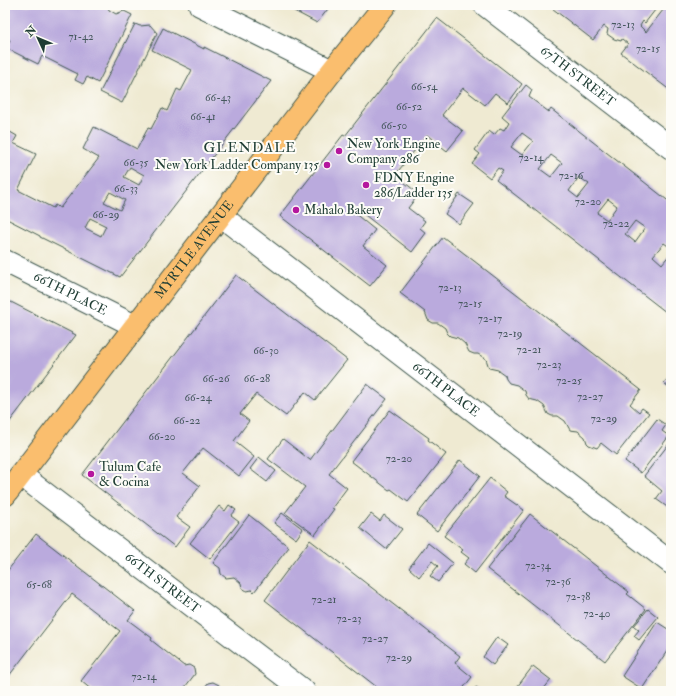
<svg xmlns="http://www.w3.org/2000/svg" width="676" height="696" viewBox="0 0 676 696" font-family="'IM FELL Double Pica',serif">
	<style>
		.building { fill: #baaadd; fill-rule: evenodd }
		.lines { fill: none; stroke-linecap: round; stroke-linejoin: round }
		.street-casing { stroke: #3e574c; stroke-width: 24 }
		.primary-casing { stroke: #3e574c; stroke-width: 24 }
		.street { stroke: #fff; stroke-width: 22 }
		.primary { stroke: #fabe6e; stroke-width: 22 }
		.poi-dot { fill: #b5179e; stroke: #fdfcf7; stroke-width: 1.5 }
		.labels { text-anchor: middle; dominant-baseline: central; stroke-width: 4; stroke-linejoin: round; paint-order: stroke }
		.number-label { font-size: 11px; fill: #46585e }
		.street-label { font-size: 13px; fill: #1f3d34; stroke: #fdfcf7 }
		.poi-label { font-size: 13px; fill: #1f3d34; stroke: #fdfcf7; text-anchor: start }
		.neighbourhood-label { font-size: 14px; letter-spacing: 1px; fill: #1f3d34; stroke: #fdfcf7 }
	</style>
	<rect width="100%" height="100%" fill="#fdfcf7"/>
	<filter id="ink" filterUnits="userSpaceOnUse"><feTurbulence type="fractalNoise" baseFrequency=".025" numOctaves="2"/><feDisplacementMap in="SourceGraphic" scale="8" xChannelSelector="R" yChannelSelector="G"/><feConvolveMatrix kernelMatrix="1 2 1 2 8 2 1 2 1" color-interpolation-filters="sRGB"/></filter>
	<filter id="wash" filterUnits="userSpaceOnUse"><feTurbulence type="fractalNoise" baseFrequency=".012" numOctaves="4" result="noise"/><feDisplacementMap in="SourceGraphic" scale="16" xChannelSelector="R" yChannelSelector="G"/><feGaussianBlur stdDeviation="0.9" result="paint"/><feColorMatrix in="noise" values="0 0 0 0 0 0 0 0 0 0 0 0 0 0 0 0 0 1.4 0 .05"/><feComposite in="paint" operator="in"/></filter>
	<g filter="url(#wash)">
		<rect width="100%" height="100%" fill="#efead2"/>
		<g id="blocks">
			<g class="building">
				<path d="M5,5H107L109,10L116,14L124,11L132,15L98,83L87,77L83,84L75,80L78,74L42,56L38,64L6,48L10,40L5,37Z"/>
				<path d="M283,5H331L317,23Z"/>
				<path d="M548,5H659L645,23L643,21L640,26L646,32L667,5H671V91L621,53L628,44L622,39L621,41L614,39L607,34L608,29L604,26L593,40Z"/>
				<path d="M437,18L522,84L508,103L495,93L485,105L463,88L442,115L463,131L447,151L427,135L395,175L419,194L408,208L425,221L420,228L426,233L412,252L356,208L353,212L375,230L363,246L387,265L370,286L280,216L343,135L345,136Z"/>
				<path d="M135,24L140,26L150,25L157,33L122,103L100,92Z"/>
				<path d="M163,28L204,49V47L271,81L120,277L40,237V236L5,218V129L17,136L13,143L36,154L18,190L53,208L55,205L60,208L99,158L83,149L94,127L137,149L148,128L151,129L162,108L167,111L177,89L181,91L192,70L152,50ZM130,167L144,175L139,185L124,177ZM110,192L125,200L120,210L104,202ZM90,218L106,226L101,236L85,228Z"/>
				<path d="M526,85L532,90L529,97L549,112L551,109L671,203V248L664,243L653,256L662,264L671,253V316L496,180L503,171L498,168L490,178L472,164L480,154L475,150L489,131L494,135L500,128L504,130L509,122L502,116ZM522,133L533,141L522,155L511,147ZM551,155L562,163L551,177L540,169ZM579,177L589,184L578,198L569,191ZM608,199L617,206L607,220L597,213ZM635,221L645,228L635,242L625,234Z"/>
				<path d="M459,194L474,204L459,224L445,214Z"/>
				<path d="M443,237L641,390L630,404L639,412L642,408L649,413L616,455L601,443L597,448L589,445L587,443L585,437L578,431L570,430L565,421L558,416H552L548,414L544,406L537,401L529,399L526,395L525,391L517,385L509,383L506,379L505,375L498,370L489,368L486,359L478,354H474L469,352L465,344L458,338L450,336L447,333L445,328L438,323H433L428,320L425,312L400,293Z"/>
				<path d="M236,275L347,360L315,400L305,392L286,416L256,394L240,414L249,421L234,441L254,457L239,476L203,448L183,473L200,486L176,517L190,527L175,547L82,475Z"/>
				<path d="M5,299L76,335L5,428Z"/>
				<path d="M671,374V389L664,383Z"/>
				<path d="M367,384L387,399L329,474L347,488L332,508L334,509L315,535L285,513L305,487L268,459L283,439L310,460Z"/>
				<path d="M390,410L429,438L428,440L446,454L408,502L391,489L389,490L351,461Z"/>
				<path d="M657,419L666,425L662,431L669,436L641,473L625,461Z"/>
				<path d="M671,441V508L670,509L656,499L662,491L644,476Z"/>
				<path d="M259,457L276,471L267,482L250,469Z"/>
				<path d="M460,460L480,476L437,531L417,515Z"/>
				<path d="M490,478L507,492L504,496L524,510L475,573L464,564L469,558L461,552L463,550L444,536Z"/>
				<path d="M229,505L236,510L231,516L239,522L210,559L190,543L219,506L225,511Z"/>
				<path d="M282,513L303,529L296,539L274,523Z"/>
				<path d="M371,514L380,521L384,515L402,529L386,549L360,528Z"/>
				<path d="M530,514L629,592L627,594L646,609L605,661L487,569Z"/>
				<path d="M249,515L289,547L254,592L252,590L247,591L242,588L241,583L234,577L226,578L221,574L220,568L213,563Z"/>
				<path d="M36,534L135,611L128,620L152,638L151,640L184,666L189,665L194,668L195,674L182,691H93L81,681L120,631L72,594L5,681V574Z"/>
				<path d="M310,540L460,656L455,663L472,677L461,691H382L265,600Z"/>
				<path d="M428,543L453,563L438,582L430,576L438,566L432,561L419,577L409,568Z"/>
				<path d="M648,609L658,617L639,640L634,636L639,630L634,626Z"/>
				<path d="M657,622L671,631V645L642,689L622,676Z"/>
				<path d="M497,637L508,645L493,665L483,657Z"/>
				<path d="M533,666L551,680L542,691H523L517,687Z"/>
				<path d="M213,682L219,685L220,691H202L208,683Z"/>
				<path d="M236,687L241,691H233Z"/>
				<path d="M476,687L482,691H473Z"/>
			</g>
		</g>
	</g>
	<g filter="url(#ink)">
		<use href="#blocks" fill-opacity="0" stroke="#3e574c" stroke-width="1"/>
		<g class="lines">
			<defs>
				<g id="street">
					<path d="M200,5L332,71"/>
					<path id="s1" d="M485,5L671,148"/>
					<path id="s2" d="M221,216L671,563"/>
					<path id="s3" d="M5,261L135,326"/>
					<path id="s4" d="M21,475L304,691"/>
				</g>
				<g id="primary">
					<path id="s5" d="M5,495L332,71L385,5"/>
				</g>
			</defs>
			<use href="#street" class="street-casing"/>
			<use href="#primary" class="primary-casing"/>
			<use href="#street" class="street"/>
			<use href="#primary" class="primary"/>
		</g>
	</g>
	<g class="poi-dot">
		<circle cx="339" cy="151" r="4"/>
		<circle cx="327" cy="165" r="4"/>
		<circle cx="366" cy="185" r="4"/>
		<circle cx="296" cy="210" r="4"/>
		<circle cx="91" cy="474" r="4"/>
	</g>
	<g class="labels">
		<g class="number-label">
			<text x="623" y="24">72-13</text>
			<text x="81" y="36">71-42</text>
			<text x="648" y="48">72-15</text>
			<text x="424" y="86">66-54</text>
			<text x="218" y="97">66-43</text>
			<text x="409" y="106">66-52</text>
			<text x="203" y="116">66-41</text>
			<text x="394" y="125">66-50</text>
			<text x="531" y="157">72-14</text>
			<text x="136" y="162">66-35</text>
			<text x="571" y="175">72-16</text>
			<text x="126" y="188">66-33</text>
			<text x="588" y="201">72-20</text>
			<text x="106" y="214">66-29</text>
			<text x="616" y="223">72-22</text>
			<text x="450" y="287">72-13</text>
			<text x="470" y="303">72-15</text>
			<text x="490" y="318">72-17</text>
			<text x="510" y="333">72-19</text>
			<text x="529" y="349">72-21</text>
			<text x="266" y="350">66-30</text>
			<text x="549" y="364">72-23</text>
			<text x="216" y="378">66-26</text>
			<text x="257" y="378">66-28</text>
			<text x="569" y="380">72-25</text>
			<text x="590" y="396">72-27</text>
			<text x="198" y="397">66-24</text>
			<text x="604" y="418">72-29</text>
			<text x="187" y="420">66-22</text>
			<text x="162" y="436">66-20</text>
			<text x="399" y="458">72-20</text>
			<text x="538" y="565">72-34</text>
			<text x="558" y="581">72-36</text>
			<text x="39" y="584">65-68</text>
			<text x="578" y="596">72-38</text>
			<text x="324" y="599">72-21</text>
			<text x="597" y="613">72-40</text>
			<text x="349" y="618">72-23</text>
			<text x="375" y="638">72-27</text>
			<text x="399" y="657">72-29</text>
			<text x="144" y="676">72-14</text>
		</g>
		<g class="street-label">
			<text stroke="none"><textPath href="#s1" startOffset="117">67TH STREET</textPath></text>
			<text stroke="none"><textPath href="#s5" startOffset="310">MYRTLE AVENUE</textPath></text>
			<text stroke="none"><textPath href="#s3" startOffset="73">66TH PLACE</textPath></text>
			<text stroke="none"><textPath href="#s2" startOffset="284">66TH PLACE</textPath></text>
			<text stroke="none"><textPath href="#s4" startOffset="178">66TH STREET</textPath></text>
		</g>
		<g class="poi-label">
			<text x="347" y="144">New York Engine<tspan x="347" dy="15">Company 286</tspan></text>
			<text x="319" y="165" text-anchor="end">New York Ladder Company 135</text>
			<text x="374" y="178">FDNY Engine<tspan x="374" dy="15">286/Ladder 135</tspan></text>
			<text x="304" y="210">Mahalo Bakery</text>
			<text x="99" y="467">Tulum Cafe<tspan x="99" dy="15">&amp; Cocina</tspan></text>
		</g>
		<g class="neighbourhood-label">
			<text x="250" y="147">GLENDALE</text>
		</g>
	</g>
	<rect width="676" height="696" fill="none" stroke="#fdfcf7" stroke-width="20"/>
	<g transform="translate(38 38) rotate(314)" stroke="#fdfcf7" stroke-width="3" paint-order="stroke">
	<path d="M0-3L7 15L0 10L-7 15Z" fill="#1f3d34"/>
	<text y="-6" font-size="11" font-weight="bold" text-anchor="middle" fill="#1f3d34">N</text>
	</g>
</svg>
